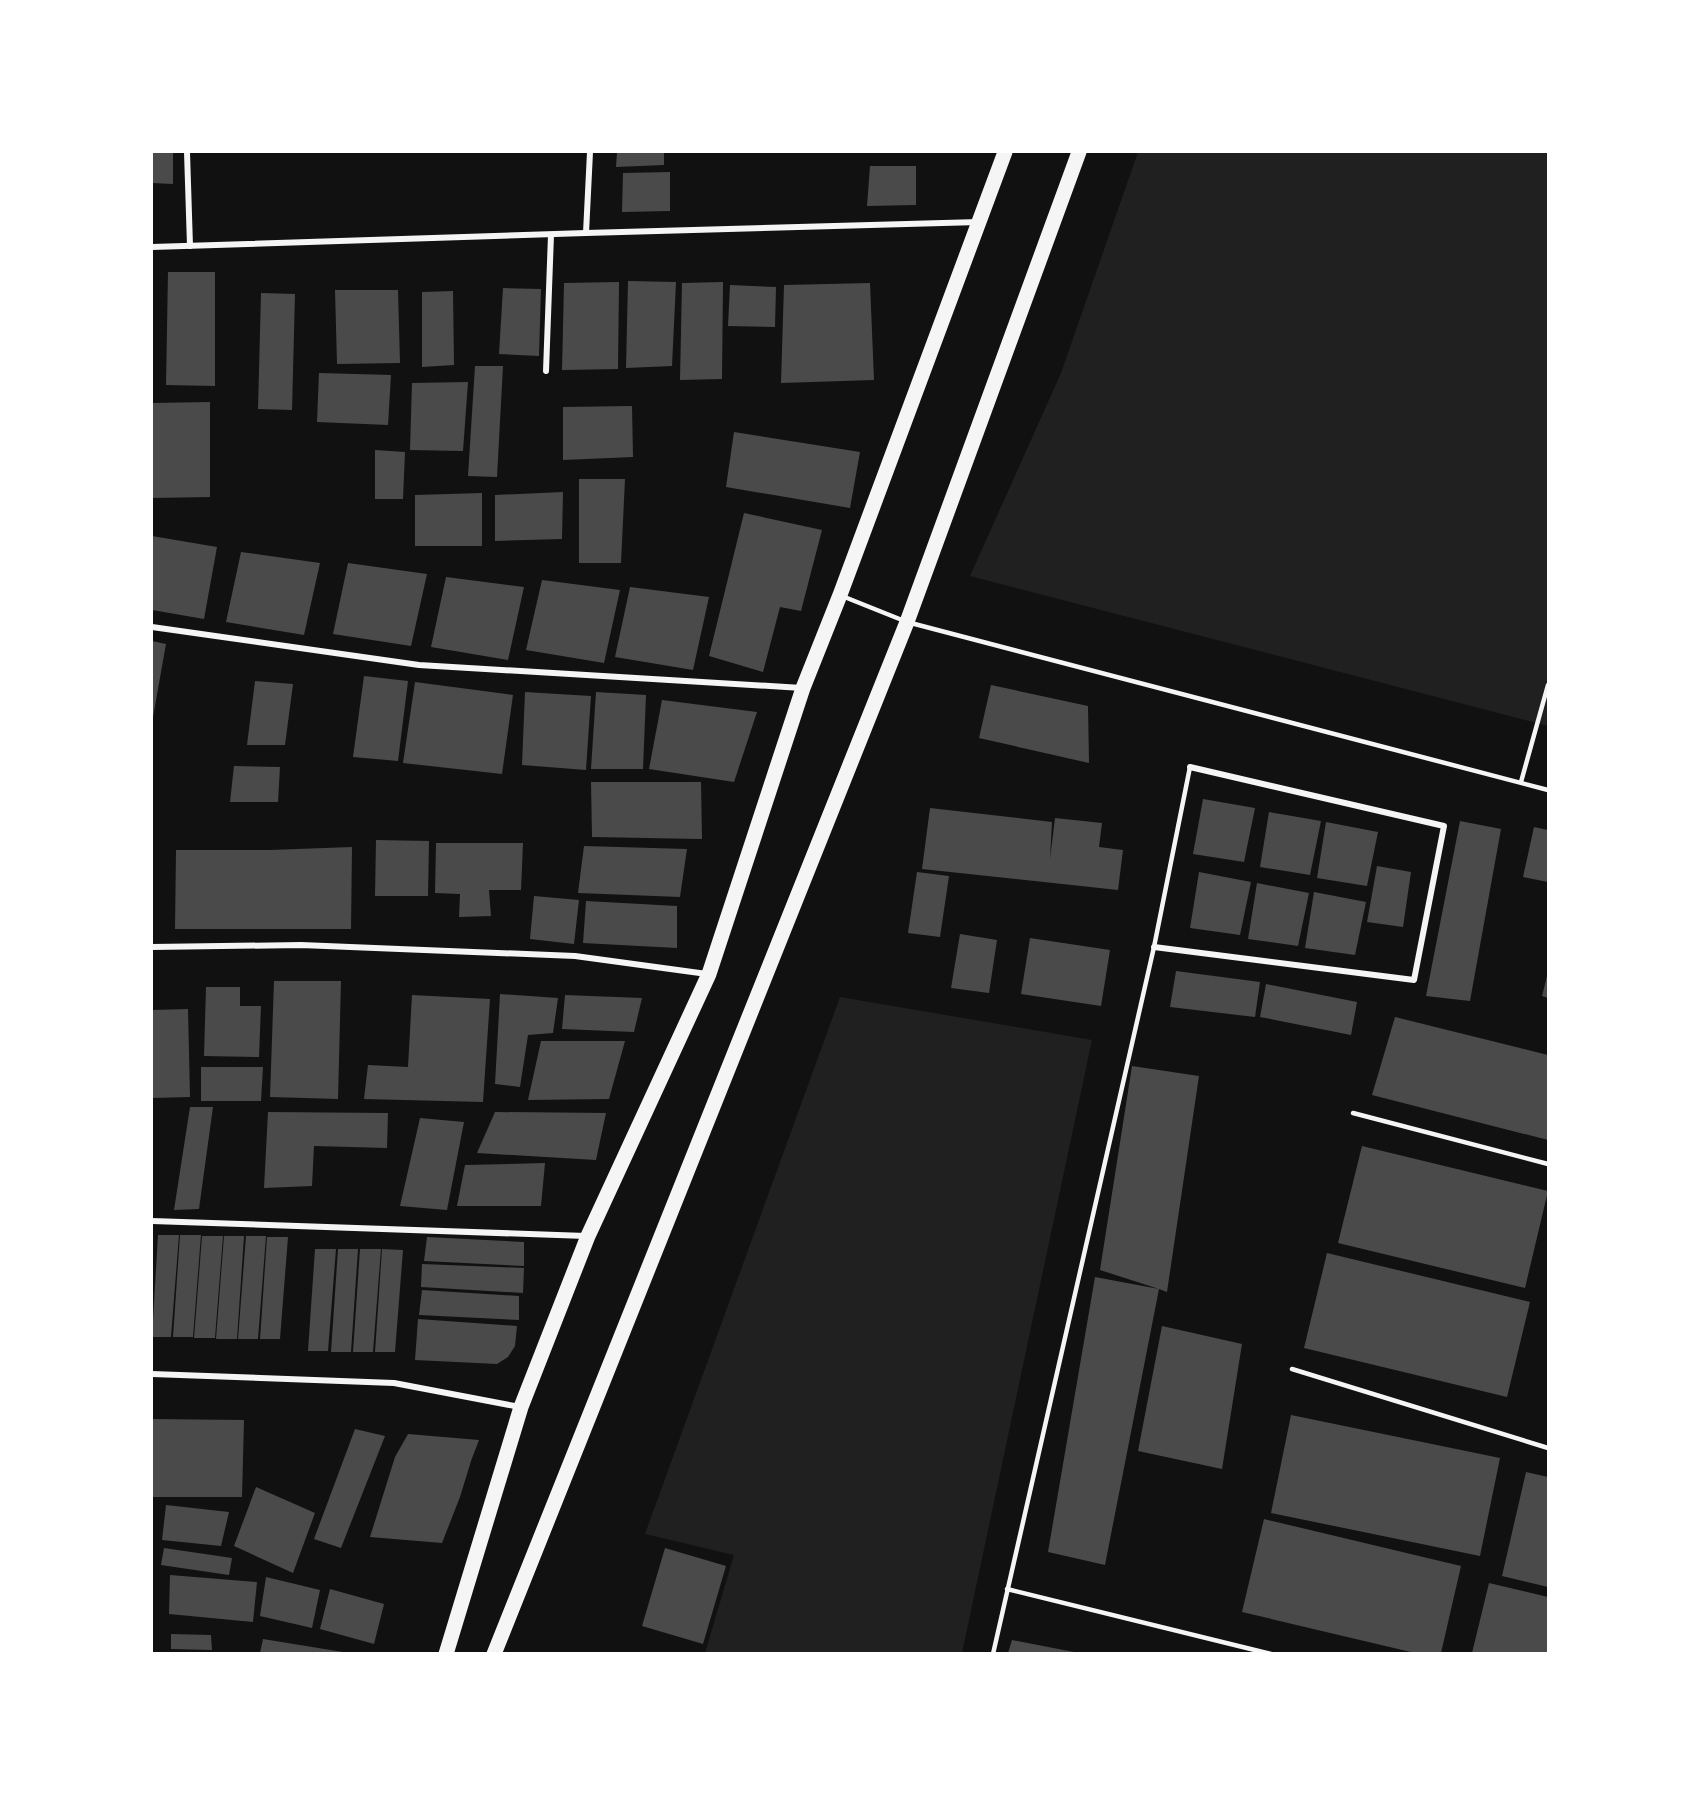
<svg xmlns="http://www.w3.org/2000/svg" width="1700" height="1805" viewBox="0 0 1700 1805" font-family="Ubuntu,sans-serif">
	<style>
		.green { fill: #202020 }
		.building { fill: #4a4a4a }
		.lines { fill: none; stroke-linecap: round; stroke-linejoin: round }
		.service { stroke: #f5f5f5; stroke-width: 4.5 }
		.minor { stroke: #f5f5f5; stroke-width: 6 }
		.primary { stroke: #f5f5f5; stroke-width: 15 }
	</style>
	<rect width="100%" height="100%" fill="#111"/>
	<g class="green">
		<path d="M1138,152H1548V726L970,576L1061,373Z"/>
		<path d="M840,997L1092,1040L962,1653H705L734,1555L645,1534Z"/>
	</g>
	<g class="building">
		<path d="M152,152H173V184L152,183Z"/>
		<path d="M617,152H664V165L616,167Z"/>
		<path d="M870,166H916V205L867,206Z"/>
		<path d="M670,172V211L622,212L623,173Z"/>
		<path d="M168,272H215V386L166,385Z"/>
		<path d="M628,281L676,282L672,366L626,368Z"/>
		<path d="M619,282L618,369L562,370L564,283Z"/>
		<path d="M723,282L722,379L680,380L682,283Z"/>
		<path d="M870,283L874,380L781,383L784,285Z"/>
		<path d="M730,285L776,287L775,327L728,326Z"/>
		<path d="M503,288L541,289L539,356L499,354Z"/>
		<path d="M335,290H398L400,363L337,364Z"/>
		<path d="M453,291L454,365L422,367V292Z"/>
		<path d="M261,293L295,294L292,410L258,409Z"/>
		<path d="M475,366H503L497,477L468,476Z"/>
		<path d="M319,373L391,375L388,425L317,422Z"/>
		<path d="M468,382L463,451L410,450L412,383Z"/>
		<path d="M210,402V497L152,498V403Z"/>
		<path d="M632,406L633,457L563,460V407Z"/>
		<path d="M734,432L860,452L850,508L726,487Z"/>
		<path d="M375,450L405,452L403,499H375Z"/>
		<path d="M579,479H625L621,563H579Z"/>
		<path d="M563,492L562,539L495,541V495Z"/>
		<path d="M482,493V546H415V495Z"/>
		<path d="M744,513L822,530L801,611L780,607L763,672L709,656Z"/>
		<path d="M152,536L217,547L204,619L152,610Z"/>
		<path d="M241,552L320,563L304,635L226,622Z"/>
		<path d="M348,563L427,574L411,646L333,634Z"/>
		<path d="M446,577L524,587L508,660L431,647Z"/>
		<path d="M542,580L620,590L604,663L526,650Z"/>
		<path d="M630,587L709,597L693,670L615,657Z"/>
		<path d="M152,641L166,644L153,717H152Z"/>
		<path d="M364,676L408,681L398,761L353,757Z"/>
		<path d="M255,681L293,684L285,745H247Z"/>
		<path d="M415,682L513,695L502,774L403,763Z"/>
		<path d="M991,685L1088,706L1089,763L979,738Z"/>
		<path d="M525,692L591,696L586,770L522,765Z"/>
		<path d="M596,692L646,695L643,769H591Z"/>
		<path d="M662,700L757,712L734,782L649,769Z"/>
		<path d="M234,766L280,767L278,802H230Z"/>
		<path d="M591,782H701L702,839L592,837Z"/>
		<path d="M1203,799L1255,808L1244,862L1193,854Z"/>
		<path d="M930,808L1052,822L1050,859L1055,818L1102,823L1099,847L1123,850L1118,890L922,869Z"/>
		<path d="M1269,812L1321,821L1310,875L1260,867Z"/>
		<path d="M1460,821L1501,829L1470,1001L1426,996Z"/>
		<path d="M1326,822L1378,832L1367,886L1317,878Z"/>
		<path d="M1534,827L1548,830V882L1523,877Z"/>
		<path d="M376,840L429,841L428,896H375Z"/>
		<path d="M436,843H523L521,890H489L491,916L459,917L460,894L435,893Z"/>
		<path d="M584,846L687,849L680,897L578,893Z"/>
		<path d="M352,847L351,929H175L176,850H270Z"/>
		<path d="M1377,866L1411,872L1403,927L1367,922Z"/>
		<path d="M917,872L949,876L940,937L908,933Z"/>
		<path d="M1199,872L1251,882L1240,935L1190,928Z"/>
		<path d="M1257,883L1309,893L1298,946L1248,939Z"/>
		<path d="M1314,892L1366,902L1355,955L1305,948Z"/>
		<path d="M534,896L579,900L574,944L530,939Z"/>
		<path d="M586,901L677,906V948L583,943Z"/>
		<path d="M960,934L997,940L989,993L951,988Z"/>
		<path d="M1030,938L1110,950L1101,1006L1021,994Z"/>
		<path d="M1176,971L1260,982L1255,1017L1170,1007Z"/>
		<path d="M1548,972V998L1542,996Z"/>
		<path d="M274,981H341L338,1099L270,1097Z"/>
		<path d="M1266,984L1357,1002L1351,1035L1260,1017Z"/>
		<path d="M206,987H240V1006H261L259,1057L204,1056Z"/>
		<path d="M500,994L558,998L553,1033L528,1035L520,1087L495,1084Z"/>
		<path d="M412,995L490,999L483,1102L364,1099L368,1065L408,1067Z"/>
		<path d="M565,995L642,998L634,1032L562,1029Z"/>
		<path d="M188,1009L190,1097L152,1098V1010Z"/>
		<path d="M1395,1017L1548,1055V1140L1372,1095Z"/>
		<path d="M541,1041H625L609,1099L528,1100Z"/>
		<path d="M1132,1066L1199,1076L1167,1292L1159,1289L1105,1565L1048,1552L1095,1277L1159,1289L1100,1270Z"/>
		<path d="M201,1067H263L261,1101H201Z"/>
		<path d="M190,1107H213L199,1209L174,1210Z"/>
		<path d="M268,1112L388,1113L387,1148L314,1146L312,1186L264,1188Z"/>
		<path d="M495,1112L606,1113L596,1160L477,1153Z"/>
		<path d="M420,1118L464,1122L447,1210L400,1206Z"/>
		<path d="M1362,1146L1548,1191L1525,1288L1338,1243Z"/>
		<path d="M545,1163L541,1206H457L465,1165Z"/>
		<path d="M158,1235H179L171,1337H152Z"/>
		<path d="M180,1235H201L193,1337H173Z"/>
		<path d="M202,1236H223L215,1338H194Z"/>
		<path d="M224,1236H244L237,1339H216Z"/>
		<path d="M246,1236H266L258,1339H238Z"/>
		<path d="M267,1237H288L280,1339H260Z"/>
		<path d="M427,1237L524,1242V1266L424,1261Z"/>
		<path d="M315,1249H336L328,1351H308Z"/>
		<path d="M338,1249H358L351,1352H331Z"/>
		<path d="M360,1249H381L373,1352H353Z"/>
		<path d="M382,1249L403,1250L395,1352H375Z"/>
		<path d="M1327,1253L1530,1302L1507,1397L1304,1348Z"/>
		<path d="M422,1264L524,1268L523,1293L421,1287Z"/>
		<path d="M422,1290L519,1296V1320L419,1315Z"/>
		<path d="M418,1319L517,1326L515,1346L508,1357L497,1364L415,1360Z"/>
		<path d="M1162,1326L1242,1344L1222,1469L1138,1451Z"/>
		<path d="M1291,1415L1500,1458L1480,1556L1271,1513Z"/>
		<path d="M152,1419L244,1420L242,1497H152Z"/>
		<path d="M355,1429L385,1436L341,1548L314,1539Z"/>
		<path d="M408,1434L479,1440L471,1461L460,1497L442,1543L370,1537L395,1457Z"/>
		<path d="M1526,1472L1548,1477V1587L1502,1576Z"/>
		<path d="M256,1487L315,1513L293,1573L234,1546Z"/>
		<path d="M166,1505L229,1512L221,1546L162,1540Z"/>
		<path d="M1264,1519L1461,1566L1441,1653H1415L1242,1612Z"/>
		<path d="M164,1548L232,1558L229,1575L161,1565Z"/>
		<path d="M665,1548L726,1566L703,1644L642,1626Z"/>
		<path d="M170,1575L257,1582L253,1622L169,1614Z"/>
		<path d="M266,1577L320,1590L312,1628L260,1616Z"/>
		<path d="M1489,1583L1548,1597V1653H1472Z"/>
		<path d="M330,1589L384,1604L374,1644L320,1629Z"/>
		<path d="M171,1634L211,1635L212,1650L171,1649Z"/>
		<path d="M263,1639L343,1652V1653H260Z"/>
		<path d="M1012,1640L1074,1652V1653H1008Z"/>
	</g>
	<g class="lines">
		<g class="service">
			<path d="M842,596L907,622L1548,790"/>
			<path d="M1521,782L1548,685"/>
			<path d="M1353,1113L1548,1164"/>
			<path d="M1292,1369L1548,1448"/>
			<path d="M1007,1589L1271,1654"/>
			<path d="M993,1654L1154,947L1190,767"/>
		</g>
		<g class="minor">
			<path d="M187,152L190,246"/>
			<path d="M586,233L590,152"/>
			<path d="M152,247L586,233L979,222"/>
			<path d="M546,371L551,235"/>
			<path d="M152,627L419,665L802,688"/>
			<path d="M152,947L301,945L575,956L707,974"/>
			<path d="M1154,947L1414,980L1444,826L1190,767"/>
			<path d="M152,1221L586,1236"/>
			<path d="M152,1374L394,1383L520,1407"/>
		</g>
		<g class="primary">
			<path d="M446,1654L521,1407L588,1236L709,974L803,688L840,595L1005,152"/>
			<path d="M494,1654L907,622L1079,152"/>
		</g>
	</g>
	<rect width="1700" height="1805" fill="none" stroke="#ffffff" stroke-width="306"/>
</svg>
